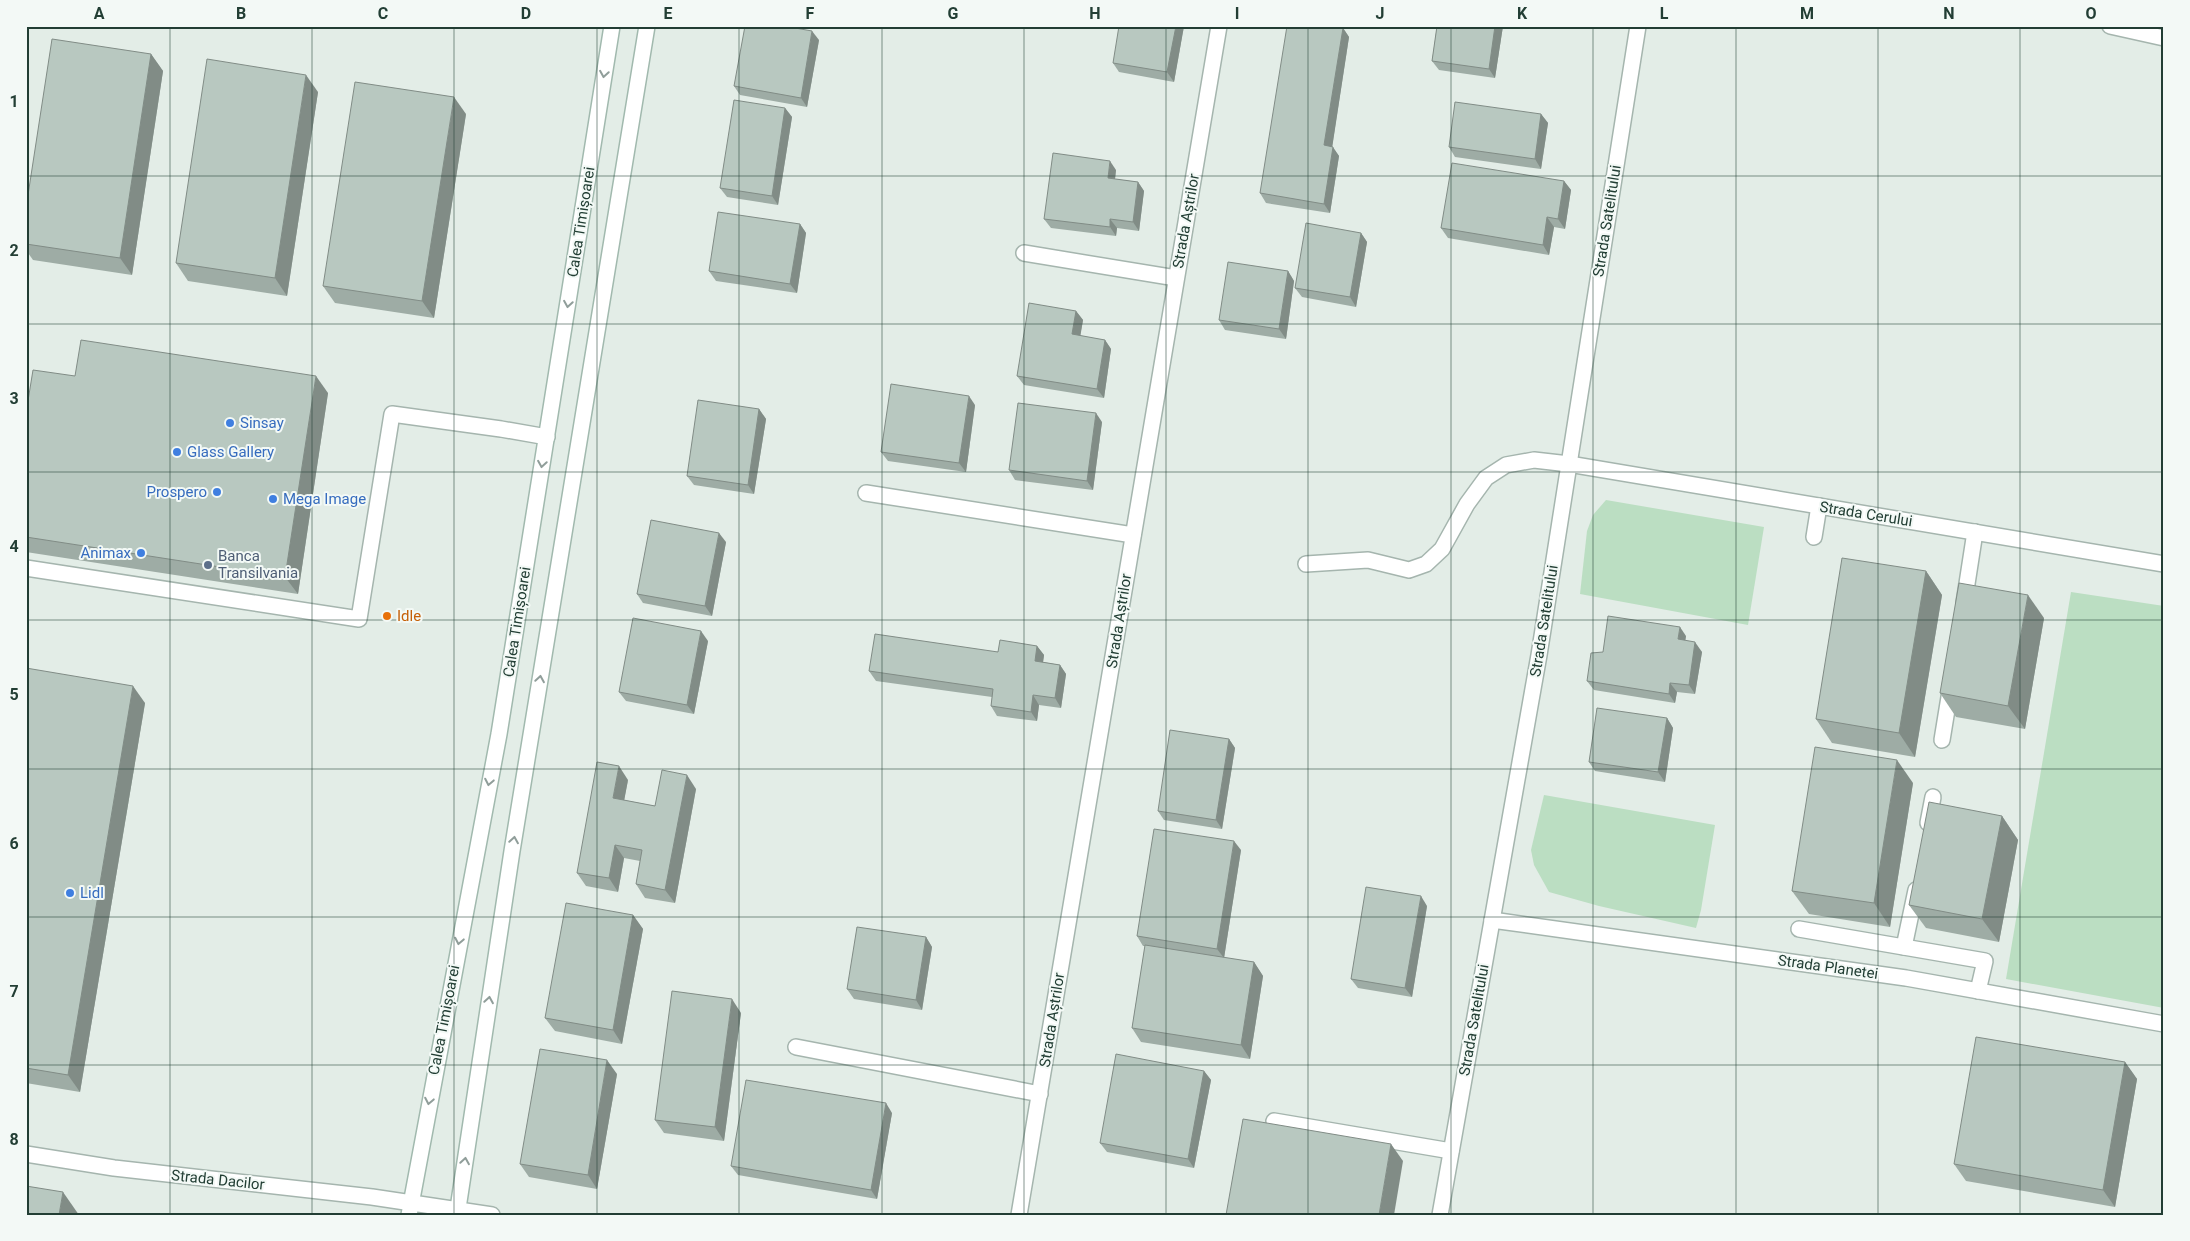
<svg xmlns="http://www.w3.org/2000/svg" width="2190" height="1241" viewBox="0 0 2190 1241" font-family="Roboto,sans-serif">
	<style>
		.green { fill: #bbdec2 }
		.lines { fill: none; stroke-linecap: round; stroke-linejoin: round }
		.service-casing { stroke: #a5b5ae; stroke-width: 18 }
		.minor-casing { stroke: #a5b5ae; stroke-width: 18 }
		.secondary-casing { stroke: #a1b9ae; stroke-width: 18 }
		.service { stroke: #fff; stroke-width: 15 }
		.minor { stroke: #fff; stroke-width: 15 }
		.secondary { stroke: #fff; stroke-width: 15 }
		.wall { fill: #9eaca5 }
		.shaded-wall { fill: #818c86 }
		.building { fill: #b8c8c0; stroke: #818c86 }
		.oneway { stroke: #909e9a }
		.grid { fill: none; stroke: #223e34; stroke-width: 1; stroke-opacity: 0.55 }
		.shop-dot { fill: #3f7fe0; stroke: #f3f9f6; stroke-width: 2 }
		.service-dot { fill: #5c6f8a; stroke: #f3f9f6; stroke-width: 2 }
		.food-dot { fill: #e8710a; stroke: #f3f9f6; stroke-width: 2 }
		.labels { text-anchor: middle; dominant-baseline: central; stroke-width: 4; stroke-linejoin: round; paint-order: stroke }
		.street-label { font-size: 15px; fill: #223e34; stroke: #f3f9f6 }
		.shop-label { font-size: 15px; fill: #366cbe; stroke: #f3f9f6; text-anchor: start }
		.service-label { font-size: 15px; fill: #4e5e75; stroke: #f3f9f6; text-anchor: start }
		.food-label { font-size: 15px; fill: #c56008; stroke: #f3f9f6; text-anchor: start }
		.neatline { fill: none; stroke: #223e34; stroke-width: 2 }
		.grid-label { font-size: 16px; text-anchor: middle; font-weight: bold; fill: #223e34 }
	</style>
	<rect width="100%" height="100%" fill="#e3ede7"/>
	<g class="green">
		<path d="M1606,500L1764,527L1748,625L1580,594L1587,531L1593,515Z"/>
		<path d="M2071,592L2164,606V1008L2006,979Z"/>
		<path d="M1544,795L1715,825L1701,910L1696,928L1599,906L1549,892L1534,865L1531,850Z"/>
	</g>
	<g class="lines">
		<defs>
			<g id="service">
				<path d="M1024,253L1176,278"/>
				<path d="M866,493L1133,535"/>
				<path d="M1814,537L1819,506"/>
				<path d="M26,568L359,619L392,414L501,429L547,437"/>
				<path d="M1964,603L1975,532"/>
				<path d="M1942,740L1951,685"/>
				<path d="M1928,823L1933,797"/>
				<path d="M1799,929L1985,961L1978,991"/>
				<path d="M1904,947L1916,890"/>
				<path d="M796,1047L1040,1094"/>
				<path d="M1274,1121L1451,1151"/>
			</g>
			<g id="minor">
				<path d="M2110,26L2164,38"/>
				<path d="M1306,564L1368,560L1409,570L1426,564L1442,549L1467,504L1486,478L1506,465L1534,460L1569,464L2164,564"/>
				<path d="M1492,920L1906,978L2164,1024"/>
				<path d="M26,1154L114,1168L372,1197L492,1215"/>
				<path d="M1019,1215L1219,26"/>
				<path d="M1440,1215L1539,655L1638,26"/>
			</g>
			<g id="secondary">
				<path d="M409,1215L499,734L612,26"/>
				<path d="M457,1215L512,851L647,26"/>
			</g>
		</defs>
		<use href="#service" class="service-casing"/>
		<use href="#minor" class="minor-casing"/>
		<use href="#secondary" class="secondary-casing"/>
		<use href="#service" class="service"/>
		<use href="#minor" class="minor"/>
		<use href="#secondary" class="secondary"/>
	</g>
	<g class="wall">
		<path d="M1184,26L1174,82L1119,72L1113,63Z"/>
		<path d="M1437,26H1503L1495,78L1439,70L1432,61Z"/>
		<path d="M1343,28L1349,37L1332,147L1339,156L1330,213L1266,203L1260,193Z"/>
		<path d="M819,40L807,107L740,95L734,86Z"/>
		<path d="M151,54L163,71L132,275L33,260L26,250V208Z"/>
		<path d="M318,92L287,296L188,281L176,263Z"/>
		<path d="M785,108L792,117L778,205L727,197L720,188Z"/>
		<path d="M466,114L434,318L335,303L323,286Z"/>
		<path d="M1541,114L1548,123L1541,169L1455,157L1449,147Z"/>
		<path d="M1116,170L1115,179L1138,182L1144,191L1139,231L1117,228L1116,236L1051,228L1044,219Z"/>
		<path d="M1564,181L1571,190L1565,229L1554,227L1549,255L1448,238L1441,228Z"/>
		<path d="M800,224L806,233L797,293L716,281L709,271Z"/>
		<path d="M1361,233L1367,242L1356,307L1302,297L1295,288Z"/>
		<path d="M1288,271L1294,281L1286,339L1225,330L1219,320Z"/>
		<path d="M1076,311L1083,320L1080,336L1105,340L1111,349L1104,398L1024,385L1017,376Z"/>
		<path d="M75,376L328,393L298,594L26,552V413Z"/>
		<path d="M975,405L966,472L888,461L881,452Z"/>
		<path d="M759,409L766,419L754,494L694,485L687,476Z"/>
		<path d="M1102,422L1093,490L1015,480L1009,470Z"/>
		<path d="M726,542L712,616L643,603L637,594Z"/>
		<path d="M1926,571L1942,595L1915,757L1832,743L1816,719Z"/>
		<path d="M2044,618L2025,729L1956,717L1940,693Z"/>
		<path d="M1686,636L1685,641L1702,652L1695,694L1677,692L1675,703L1594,690L1587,681L1603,652Z"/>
		<path d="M708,641L694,714L626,701L619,692Z"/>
		<path d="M1037,646L1044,655L1043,662L1060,665L1066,674L1061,708L1039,705L1037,721L997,716L991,706L992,697L876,681L869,671Z"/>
		<path d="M26,668L145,703L80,1092L26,1083Z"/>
		<path d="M1667,718L1673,728L1665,782L1595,771L1589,762Z"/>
		<path d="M1229,739L1235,748L1222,829L1164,820L1158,811Z"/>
		<path d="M628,780L624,800L655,806L696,789L675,903L645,898L636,884L640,861L624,858L618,892L586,886L577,873Z"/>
		<path d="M1913,783L1890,927L1809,914L1792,891Z"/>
		<path d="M2002,816L2018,840L1999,942L1926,928L1909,905Z"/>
		<path d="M1241,850L1224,958L1254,962L1263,976L1250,1059L1141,1042L1132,1028L1145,946H1143L1137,936Z"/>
		<path d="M1427,906L1412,997L1358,988L1351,979Z"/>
		<path d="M633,915L643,929L622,1044L555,1031L545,1018Z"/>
		<path d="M926,937L932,947L922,1010L854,999L847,989Z"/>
		<path d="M741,1013L724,1141L664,1133L655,1120Z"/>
		<path d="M2125,1062L2137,1079L2115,1207L1966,1181L1954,1164Z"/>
		<path d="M1204,1071L1211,1080L1194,1168L1107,1152L1100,1143Z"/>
		<path d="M617,1074L597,1189L529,1177L520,1164Z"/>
		<path d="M892,1113L877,1199L738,1175L731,1166Z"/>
	</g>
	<g class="shaded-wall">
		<path d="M1176,26H1184L1174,82L1167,72Z"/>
		<path d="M1495,26H1503L1495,78L1489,69Z"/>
		<path d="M1343,28L1349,37L1331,155L1324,145Z"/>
		<path d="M812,31L819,40L807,107L801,98Z"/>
		<path d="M151,54L163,71L132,275L120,258Z"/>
		<path d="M306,75L318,92L287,296L275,278Z"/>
		<path d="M454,97L466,114L434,318L422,301Z"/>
		<path d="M785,108L792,117L778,205L772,196Z"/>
		<path d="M1541,114L1548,123L1541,169L1535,159Z"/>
		<path d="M1333,147L1339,156L1330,213L1324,204Z"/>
		<path d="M1110,161L1116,170L1114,187L1108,178Z"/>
		<path d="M1564,181L1571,190L1565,229L1558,219Z"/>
		<path d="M1138,182L1144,191L1139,231L1133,222Z"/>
		<path d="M1547,217L1554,227L1549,255L1543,245Z"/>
		<path d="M1110,219L1117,228L1116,236L1110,227Z"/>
		<path d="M800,224L806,233L797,293L790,284Z"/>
		<path d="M1361,233L1367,242L1356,307L1350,297Z"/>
		<path d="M1288,271L1294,281L1286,339L1279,329Z"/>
		<path d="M1076,311L1083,320L1079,344L1072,334Z"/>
		<path d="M1105,340L1111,349L1104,398L1097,389Z"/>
		<path d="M316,376L328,393L298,594L285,577Z"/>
		<path d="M969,396L975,405L966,472L959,463Z"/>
		<path d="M759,409L766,419L754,494L748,485Z"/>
		<path d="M1096,413L1102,422L1093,490L1087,481Z"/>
		<path d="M719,533L726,542L712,616L705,606Z"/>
		<path d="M1926,571L1942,595L1915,757L1899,733Z"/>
		<path d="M2028,595L2044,618L2025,729L2008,706Z"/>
		<path d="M1680,627L1686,636L1684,648L1678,639Z"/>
		<path d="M701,631L708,641L694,714L687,705Z"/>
		<path d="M1695,642L1702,652L1695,694L1689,685Z"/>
		<path d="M1037,646L1044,655L1042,670L1035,661Z"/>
		<path d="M1060,665L1066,674L1061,708L1055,698Z"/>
		<path d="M1670,683L1677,692L1675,703L1669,694Z"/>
		<path d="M133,686L145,703L80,1092L68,1075Z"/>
		<path d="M1033,695L1039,705L1037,721L1031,712Z"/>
		<path d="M1667,718L1673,728L1665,782L1658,772Z"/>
		<path d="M1229,739L1235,748L1222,829L1216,820Z"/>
		<path d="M1897,760L1913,783L1890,927L1874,903Z"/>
		<path d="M619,766L628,780L622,812L613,798Z"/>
		<path d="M687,775L696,789L675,903L665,890Z"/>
		<path d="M2002,816L2018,840L1999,942L1982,919Z"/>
		<path d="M1234,841L1241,850L1224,958L1217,949Z"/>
		<path d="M615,845L624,858L618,892L609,878Z"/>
		<path d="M1421,896L1427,906L1412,997L1405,988Z"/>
		<path d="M633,915L643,929L622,1044L613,1030Z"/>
		<path d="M926,937L932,947L922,1010L916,1000Z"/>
		<path d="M1254,962L1263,976L1250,1059L1241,1045Z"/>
		<path d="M732,999L741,1013L724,1141L715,1127Z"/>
		<path d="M607,1060L617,1074L597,1189L588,1175Z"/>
		<path d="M2125,1062L2137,1079L2115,1207L2103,1190Z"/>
		<path d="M1204,1071L1211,1080L1194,1168L1188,1159Z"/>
		<path d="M886,1103L892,1113L877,1199L871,1190Z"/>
		<path d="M1391,1144L1403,1161L1394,1215H1379Z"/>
		<path d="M63,1192L79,1215H59Z"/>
	</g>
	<g class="building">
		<path d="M745,26H784L812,31L801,98L734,86Z"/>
		<path d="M1119,26H1176L1167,72L1113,63Z"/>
		<path d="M1287,26H1335L1343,28L1324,145L1333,147L1324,204L1260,193Z"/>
		<path d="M1437,26H1495L1489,69L1432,61Z"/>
		<path d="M52,39L151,54L120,258L26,244V208Z"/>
		<path d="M207,59L306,75L275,278L176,263Z"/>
		<path d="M355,82L454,97L422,301L323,286Z"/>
		<path d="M734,100L785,108L772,196L720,188Z"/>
		<path d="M1455,102L1541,114L1535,159L1449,147Z"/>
		<path d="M1053,153L1110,161L1108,178L1138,182L1133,222L1110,219V227L1044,219Z"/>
		<path d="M1452,163L1564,181L1558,219L1547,217L1543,245L1441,228Z"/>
		<path d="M718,212L800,224L790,284L709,271Z"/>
		<path d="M1306,223L1361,233L1350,297L1295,288Z"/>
		<path d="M1228,262L1288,271L1279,329L1219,320Z"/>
		<path d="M1029,303L1076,311L1072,334L1105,340L1097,389L1017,376Z"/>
		<path d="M81,340L316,376L285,577L26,537V413L33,370L75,376Z"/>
		<path d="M891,384L969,396L959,463L881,452Z"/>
		<path d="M698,400L759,409L748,485L687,476Z"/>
		<path d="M1018,403L1096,413L1087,481L1009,470Z"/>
		<path d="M651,520L719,533L705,606L637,594Z"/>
		<path d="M1842,558L1926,571L1899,733L1816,719Z"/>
		<path d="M1959,583L2028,595L2008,706L1940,693Z"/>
		<path d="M1608,616L1680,627L1678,639L1695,642L1689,685L1670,683L1669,694L1587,681L1591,653L1603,652Z"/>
		<path d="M633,618L701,631L687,705L619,692Z"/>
		<path d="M875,634L998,652L1000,640L1037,646L1035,661L1060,665L1055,698L1033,695L1031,712L991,706L993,689L869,671Z"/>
		<path d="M26,668L133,686L68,1075L26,1068Z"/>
		<path d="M1597,708L1667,718L1658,772L1589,762Z"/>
		<path d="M1170,730L1229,739L1216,820L1158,811Z"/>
		<path d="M1815,747L1897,760L1874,903L1792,891Z"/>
		<path d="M597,762L619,766L613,798L655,806L662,770L687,775L665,890L636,884L642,850L615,845L609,878L577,873Z"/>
		<path d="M1929,802L2002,816L1982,919L1909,905Z"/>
		<path d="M1154,829L1234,841L1217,949L1137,936Z"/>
		<path d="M1366,887L1421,896L1405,988L1351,979Z"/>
		<path d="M566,903L633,915L613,1030L545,1018Z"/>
		<path d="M857,927L926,937L916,1000L847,989Z"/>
		<path d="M1145,945L1254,962L1241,1045L1132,1028Z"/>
		<path d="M672,991L732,999L715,1127L655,1120Z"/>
		<path d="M1976,1037L2125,1062L2103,1190L1954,1164Z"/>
		<path d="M540,1049L607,1060L588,1175L520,1164Z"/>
		<path d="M1116,1054L1204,1071L1188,1159L1100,1143Z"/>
		<path d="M746,1080L886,1103L871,1190L731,1166Z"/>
		<path d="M1243,1119L1391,1144L1379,1215H1226Z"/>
		<path d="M26,1186L63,1192L59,1215H26Z"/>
	</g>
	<defs><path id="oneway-chevron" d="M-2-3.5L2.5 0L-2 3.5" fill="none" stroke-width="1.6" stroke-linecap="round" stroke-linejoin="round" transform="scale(1.25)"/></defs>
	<g class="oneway">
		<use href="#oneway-chevron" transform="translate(604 74) rotate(99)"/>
		<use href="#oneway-chevron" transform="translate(568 304) rotate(99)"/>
		<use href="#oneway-chevron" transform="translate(542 464) rotate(99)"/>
		<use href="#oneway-chevron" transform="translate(540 679) rotate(-81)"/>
		<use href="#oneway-chevron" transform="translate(489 782) rotate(101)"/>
		<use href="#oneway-chevron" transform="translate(514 840) rotate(-81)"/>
		<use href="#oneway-chevron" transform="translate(459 941) rotate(101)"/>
		<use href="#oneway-chevron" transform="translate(489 1000) rotate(-81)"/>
		<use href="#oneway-chevron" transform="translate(429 1101) rotate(101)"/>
		<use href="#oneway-chevron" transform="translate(465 1161) rotate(-81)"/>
	</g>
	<path class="grid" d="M170,26V1215M312,26V1215M454,26V1215M597,26V1215M739,26V1215M882,26V1215M1024,26V1215M1166,26V1215M1308,26V1215M1451,26V1215M1593,26V1215M1736,26V1215M1878,26V1215M2020,26V1215M26,176H2164M26,324H2164M26,472H2164M26,620H2164M26,769H2164M26,917H2164M26,1065H2164"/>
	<g class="shop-dot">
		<circle cx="230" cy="423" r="5"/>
		<circle cx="177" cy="452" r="5"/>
		<circle cx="217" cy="492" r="5"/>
		<circle cx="273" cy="499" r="5"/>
		<circle cx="141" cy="553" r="5"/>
		<circle cx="70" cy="893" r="5"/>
	</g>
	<circle class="service-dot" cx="208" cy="565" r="5"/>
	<circle class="food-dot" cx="387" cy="616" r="5"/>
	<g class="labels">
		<g class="street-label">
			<text transform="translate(1186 221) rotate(-80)">Strada Aștrilor</text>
			<text transform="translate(1607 221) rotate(-81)">Strada Satelitului</text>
			<text transform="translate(581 222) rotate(-81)">Calea Timișoarei</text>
			<text transform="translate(1866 514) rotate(9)">Strada Cerului</text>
			<text transform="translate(1119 621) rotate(-81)">Strada Aștrilor</text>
			<text transform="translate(1544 621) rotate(-81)">Strada Satelitului</text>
			<text transform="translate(517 622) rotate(-81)">Calea Timișoarei</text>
			<text transform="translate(1828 967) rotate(8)">Strada Planetei</text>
			<text transform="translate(444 1020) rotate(-79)">Calea Timișoarei</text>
			<text transform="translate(1052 1020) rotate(-81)">Strada Aștrilor</text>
			<text transform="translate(1474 1020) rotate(-80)">Strada Satelitului</text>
			<text transform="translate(218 1180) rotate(6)">Strada Dacilor</text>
		</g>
		<g class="shop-label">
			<text x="240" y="423">Sinsay</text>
			<text x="187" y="452">Glass Gallery</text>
			<text x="207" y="492" text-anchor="end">Prospero</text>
			<text x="283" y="499">Mega Image</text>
			<text x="131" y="553" text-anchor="end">Animax</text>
			<text x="80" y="893">Lidl</text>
		</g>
		<g class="service-label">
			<text x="218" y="556">Banca<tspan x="218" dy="17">Transilvania</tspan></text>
		</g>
		<g class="food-label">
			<text x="397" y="616">Idle</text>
		</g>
	</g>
	<rect width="2190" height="1241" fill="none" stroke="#f3f9f6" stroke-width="55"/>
	<rect x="28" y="28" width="2134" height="1186" class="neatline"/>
	<g class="grid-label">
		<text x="99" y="19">A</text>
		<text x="241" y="19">B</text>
		<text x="383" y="19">C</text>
		<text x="526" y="19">D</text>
		<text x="668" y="19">E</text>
		<text x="810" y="19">F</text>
		<text x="953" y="19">G</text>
		<text x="1095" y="19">H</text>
		<text x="1237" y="19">I</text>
		<text x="1380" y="19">J</text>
		<text x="1522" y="19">K</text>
		<text x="1664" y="19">L</text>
		<text x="1807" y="19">M</text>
		<text x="1949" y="19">N</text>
		<text x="2091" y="19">O</text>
		<text x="14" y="107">1</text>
		<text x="14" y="256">2</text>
		<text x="14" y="404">3</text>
		<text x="14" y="552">4</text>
		<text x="14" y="700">5</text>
		<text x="14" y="849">6</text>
		<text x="14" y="997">7</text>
		<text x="14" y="1145">8</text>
	</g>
</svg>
